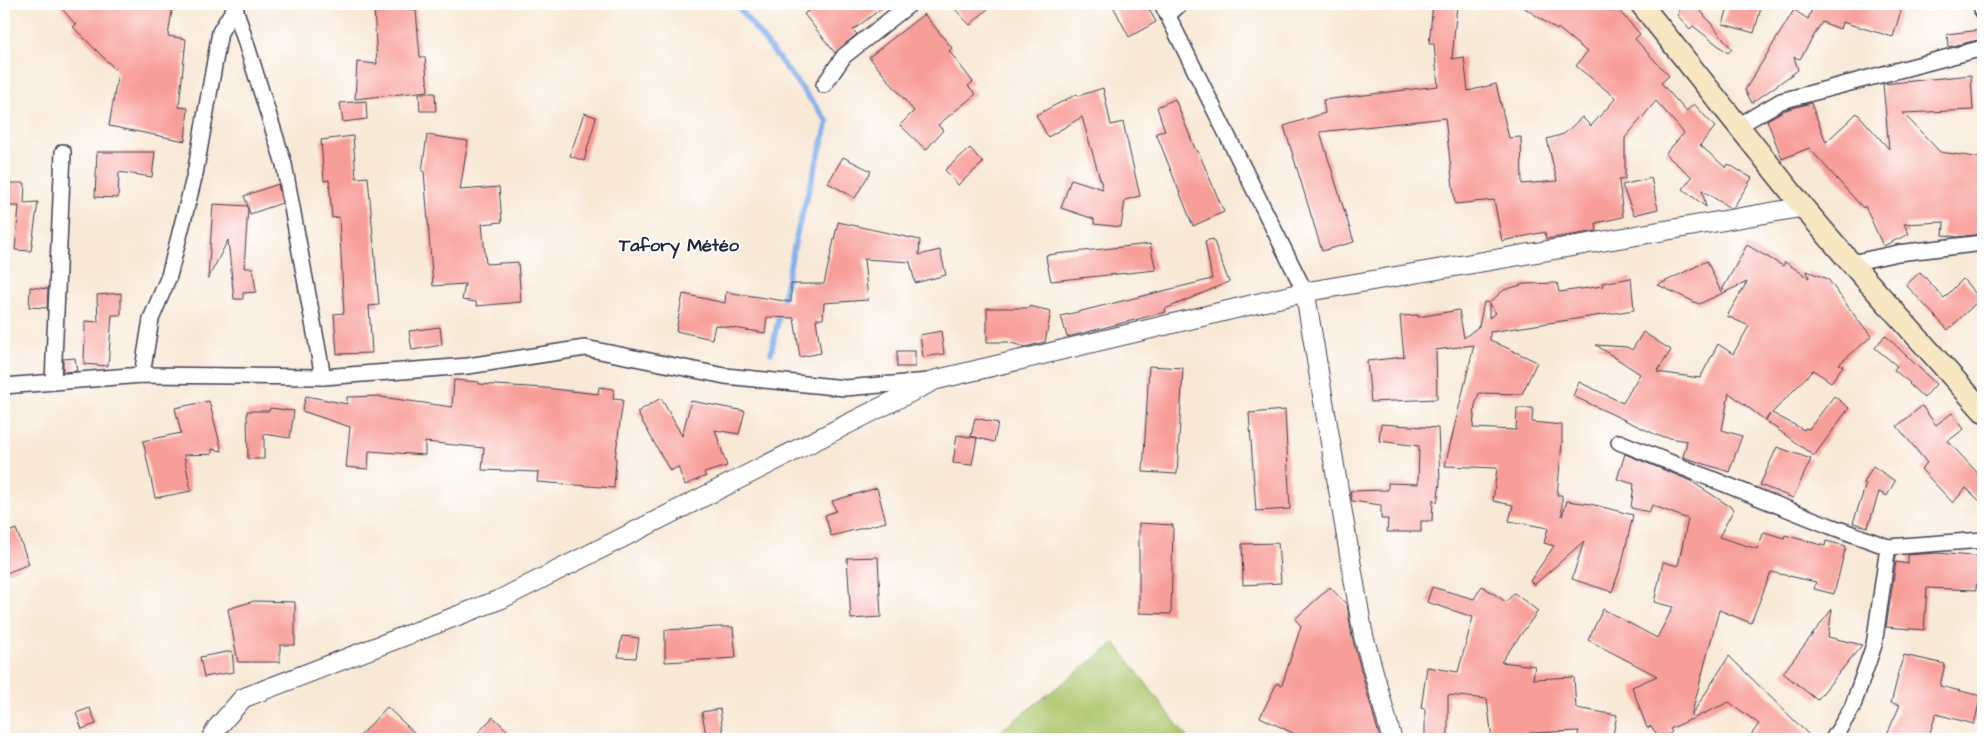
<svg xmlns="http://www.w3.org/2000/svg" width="1987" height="743" viewBox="0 0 1987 743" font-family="'Architects Daughter',sans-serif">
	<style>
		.green { fill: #acc66c; stroke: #677454 }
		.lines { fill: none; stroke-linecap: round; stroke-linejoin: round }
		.stream { stroke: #7fafea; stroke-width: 5.5 }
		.building { fill: #f89e99; fill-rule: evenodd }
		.minor-casing { stroke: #424052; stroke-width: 18 }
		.tertiary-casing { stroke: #424052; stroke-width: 21 }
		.secondary-casing { stroke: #424052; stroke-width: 24 }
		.minor { stroke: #fff; stroke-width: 15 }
		.tertiary { stroke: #fff; stroke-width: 19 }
		.secondary { stroke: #f7e8c3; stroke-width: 21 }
		.labels { text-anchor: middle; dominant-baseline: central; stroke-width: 4; stroke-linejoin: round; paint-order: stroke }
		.neighbourhood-label { font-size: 18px; font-weight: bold; fill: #22223b; stroke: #fff }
	</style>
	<rect width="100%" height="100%" fill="#fff"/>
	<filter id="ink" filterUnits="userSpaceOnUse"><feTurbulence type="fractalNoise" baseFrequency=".02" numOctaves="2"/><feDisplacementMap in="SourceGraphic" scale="10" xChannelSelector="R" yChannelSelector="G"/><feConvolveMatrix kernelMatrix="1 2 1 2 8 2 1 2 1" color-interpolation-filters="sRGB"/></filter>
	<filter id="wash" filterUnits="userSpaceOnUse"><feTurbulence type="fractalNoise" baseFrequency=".0096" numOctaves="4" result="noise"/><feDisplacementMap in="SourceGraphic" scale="20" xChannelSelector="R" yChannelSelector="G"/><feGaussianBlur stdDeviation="1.12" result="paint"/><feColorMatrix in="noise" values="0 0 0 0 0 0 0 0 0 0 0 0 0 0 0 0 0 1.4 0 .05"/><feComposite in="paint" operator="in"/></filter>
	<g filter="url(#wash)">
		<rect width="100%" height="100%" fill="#f8e8d6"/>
		<path class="green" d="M1115,643L1188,739H990Z"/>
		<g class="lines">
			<path class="stream" d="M736,4L828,122L798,229L771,353"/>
		</g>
		<g id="blocks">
			<g class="building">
				<path d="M58,4H173L168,36L186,39L179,107L188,108L185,141L109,126L118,72L73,27L76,25Z"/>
				<path d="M403,4L404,8L416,10L420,57H425L428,91L355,99L357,62L377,64L374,6Z"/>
				<path d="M817,4H887L853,30L857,34L835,53L804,14Z"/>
				<path d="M950,4H993L970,25Z"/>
				<path d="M1112,4H1146L1156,22L1129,37Z"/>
				<path d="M1433,4H1457L1452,59L1464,57L1468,91L1496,84L1509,138L1521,137L1522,184L1557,181L1547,139L1564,134L1582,117L1591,126L1616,98L1576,66L1587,52L1558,28L1557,30L1519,4H1613L1640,34L1635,39L1669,76L1661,83L1686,111L1694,104L1715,127L1700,145L1726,168L1728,164L1752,178L1733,208H1730L1702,190L1706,207L1683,189L1692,177L1665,154L1684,133L1656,101L1625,138V179L1619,180L1623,217L1596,223L1597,231L1546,239L1545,232L1502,241L1494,200L1455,204L1445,118L1320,132L1354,242L1322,251L1284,126L1325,113L1323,100L1438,86L1434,44H1429Z"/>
				<path d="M1673,4H1695L1732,49L1728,53L1693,26L1690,29L1677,15L1680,12Z"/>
				<path d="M1729,4H1762L1754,33L1723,24Z"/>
				<path d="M1814,4H1903L1893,37L1842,22L1840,29L1822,22L1800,59L1794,57L1798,70L1752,103L1745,90L1794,10L1808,19Z"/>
				<path d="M924,14L952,48L949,51L973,82L968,86L976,94L938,125L943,130L926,150L900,125L914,111L869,57Z"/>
				<path d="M1981,30L1982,39L1948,47L1947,34Z"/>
				<path d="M1971,75L1973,110L1903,113L1940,152L1983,158L1981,234L1958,237L1943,235L1944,222L1904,224L1909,234L1883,246L1865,206L1863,208L1809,148L1782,159L1767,120L1785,110L1811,103L1826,142L1857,113L1889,149L1883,84Z"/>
				<path d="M1103,88L1111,125L1123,122L1140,196L1125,200L1121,227L1094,224V219L1061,208L1071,179L1103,189L1082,117L1048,137L1036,115L1077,94L1078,96Z"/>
				<path d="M419,93H435L436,111H420Z"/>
				<path d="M1175,99L1196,151H1198L1224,212L1193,226L1156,133L1165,131L1157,107Z"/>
				<path d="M366,101L367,119L343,122L340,103Z"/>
				<path d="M584,113L596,117L584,161L570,156Z"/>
				<path d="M427,135L468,141L460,190L499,187L502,222L482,224L486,264L518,262L521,302L477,306L476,302L462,300L465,284L433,286L424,171H422Z"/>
				<path d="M353,136L356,178L368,177L379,305L369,306L372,353L337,354L334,314L344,313L339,217L332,218L329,180L324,181L321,140Z"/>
				<path d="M970,148L983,163L958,185L945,170Z"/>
				<path d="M97,152H155L152,177L119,172L118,198L95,197Z"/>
				<path d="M843,157L871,171L855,198L828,183Z"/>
				<path d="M1651,178L1658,209L1634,215L1622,185Z"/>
				<path d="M4,183H25L24,203L38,202L31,251L15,250L19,206H4Z"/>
				<path d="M278,184L282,203L250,214L248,207L244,268H253L256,292L243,293V299H234L228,240L208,279L213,204L248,206L244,196Z"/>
				<path d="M838,222L920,240L919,255L940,250L946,275L915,283L910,262L864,259L868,300L824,303L823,319H816L821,353L800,357L794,318L767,317L765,333L715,325L712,339L676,331L683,294L725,303L726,292L791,302V284H824Z"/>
				<path d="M1213,239L1229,282L1165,309L1166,312L1067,337L1061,316L1212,279L1205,241Z"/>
				<path d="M1150,244L1156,270L1051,281L1047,263L1046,255Z"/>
				<path d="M1747,245L1783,266L1785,262L1809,278L1807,271L1828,279L1860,323L1872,336L1839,364L1843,366L1831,382L1813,370L1772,413L1804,430L1805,428L1809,429L1834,396L1849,408L1814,456L1766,421L1770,414L1765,420L1729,393L1722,430L1742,436L1729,472L1683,457L1687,441L1659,436L1573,396L1579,382L1623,403L1640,374L1596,345L1627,347L1632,350L1643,332L1671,350L1657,372L1700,378L1718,344L1733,354L1749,326L1727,316L1747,282L1699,304L1658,285L1707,261L1721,292Z"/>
				<path d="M1920,272L1944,298L1963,279L1976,294V303L1948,330L1906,285Z"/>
				<path d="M1631,278L1634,310L1490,332V340L1537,362L1522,394L1479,393L1475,405L1473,428L1516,430L1517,408H1533L1532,422L1562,425V443L1557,495H1562V516L1567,501L1591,504L1633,515L1622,563L1612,592L1572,579L1584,541L1534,585L1530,581L1554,546L1544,543L1548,528L1509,521L1513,505L1493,501L1497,468L1445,466L1474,345L1436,350L1437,399L1371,402L1367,361L1404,357L1400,316L1418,315V317L1459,310L1464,338L1479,326L1484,302L1489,303L1504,290L1524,284L1557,283L1559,292L1603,286L1602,283ZM1489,304L1496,313L1489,318Z"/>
				<path d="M30,287L48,289L47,308L29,307Z"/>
				<path d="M121,293V315H112L108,366L84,364L85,321L98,322L97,295Z"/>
				<path d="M1029,306L1051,311L1045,342L1025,347L1008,342H987V308H1029Z"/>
				<path d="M440,327L442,345L412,350L409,331Z"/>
				<path d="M941,331L944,354L923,357L920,335Z"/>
				<path d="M1885,335L1936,384L1924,398L1909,384L1910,383L1894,370L1897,366L1875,348Z"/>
				<rect x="897" y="351" width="18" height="16"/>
				<path d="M75,358L77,371L63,372V359Z"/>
				<path d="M1149,366L1183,368L1177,474L1143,472Z"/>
				<path d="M454,380L479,382V384L545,388L598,394L599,387L614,389L613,399L623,400L615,459H616L614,488L537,482L538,472L482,470L484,448L425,442V455L369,451L368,469L346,467L350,427L302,411L306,396L347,404V397L381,396V397L452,407Z"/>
				<path d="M661,398L682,436L691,401L745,411L739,434L715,430L727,466L704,473L706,476L685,485L678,467L670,471L637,412Z"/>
				<path d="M209,401L222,451L212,449V454L184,455L191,491L155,498L143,441L181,433L175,408Z"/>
				<path d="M1922,406L1936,425L1952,413L1964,429L1948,441L1983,479V504L1966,488L1953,503L1921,469L1927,463L1897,426Z"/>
				<path d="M270,408L294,411L290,438L264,434V459H248L247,411H269Z"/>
				<path d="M1285,410L1290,509L1256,511L1249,413Z"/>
				<path d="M975,418L998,423L994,442L971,436Z"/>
				<path d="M1381,424L1438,428L1440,483L1437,503L1433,499L1432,521H1421V532H1387L1388,519H1381V505L1352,501L1350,491L1388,490V483L1418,484L1419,446L1379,441Z"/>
				<path d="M957,435L977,438L972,465L953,463Z"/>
				<path d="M1777,447L1811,459L1793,498L1760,485Z"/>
				<path d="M1625,454L1691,481L1734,509L1719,537L1757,549L1764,532L1784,538L1785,535L1825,546L1826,541L1846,546L1834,594L1814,589L1816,582L1771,572L1751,623L1719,610L1691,716L1729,656L1813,739H1748L1759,724L1729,702L1670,729L1672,732L1663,739H1660L1651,726L1647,728L1632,687L1657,676L1588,640L1603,609L1657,638L1673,607L1654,602L1663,562L1678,566L1688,519L1652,505L1649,512L1631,508L1634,484L1617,479Z"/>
				<path d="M1873,466L1895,481L1887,496L1879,492L1868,527L1853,523L1866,484L1864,483Z"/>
				<path d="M877,488L886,522L831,536L825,515L836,511L832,501Z"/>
				<path d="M1139,523L1173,525L1171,614L1139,613Z"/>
				<path d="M16,529L29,564L4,574V534Z"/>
				<path d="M1278,543L1281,583L1243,585L1242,544Z"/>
				<path d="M1937,553L1983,557V581H1977L1976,590L1927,588L1924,630L1886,627L1896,562L1908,564V555Z"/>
				<path d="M878,557L881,617L851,619L847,558Z"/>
				<path d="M1482,586L1506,602L1514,593L1538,611L1501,662L1535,666L1533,679L1574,677L1576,708L1617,715L1612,739H1577L1579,731L1529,733L1530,739H1492L1487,699L1448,695V739H1425V709L1421,708L1427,667L1458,672L1473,617L1427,602L1432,587L1474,599Z"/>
				<path d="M1330,587L1347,605L1352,637L1380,739H1305L1260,717L1277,683L1282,685L1301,626L1295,619Z"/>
				<path d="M254,601L295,602V645H280V662H238L228,609Z"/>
				<path d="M1832,609L1828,637L1862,645L1817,700L1783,673Z"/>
				<path d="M716,627H733L736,658L665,662V630L683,629V630Z"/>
				<path d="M622,636L639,638L636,658L618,657Z"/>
				<path d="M232,651L234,672L204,677L200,657Z"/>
				<path d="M1904,655L1945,664L1940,686L1981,696L1974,724L1936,714L1928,739H1900L1887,734L1900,705L1891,703L1898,676H1897Z"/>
				<path d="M387,707L421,739H357Z"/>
				<path d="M90,708L96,724L82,729L76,713Z"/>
				<path d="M720,709L723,732L706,735L702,712Z"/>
				<path d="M493,717L516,739H472Z"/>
			</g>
		</g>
	</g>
	<g filter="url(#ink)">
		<use href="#blocks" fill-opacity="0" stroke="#424052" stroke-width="1"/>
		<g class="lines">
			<defs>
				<g id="minor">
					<path d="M1162,4L1305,292"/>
					<path d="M1981,4L1983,14"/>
					<path d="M235,8L284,164L323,377"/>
					<path d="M1168,15L1180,4"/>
					<path d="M824,85L844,56L910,4"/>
					<path d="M1738,126L1781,101L1983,48"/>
					<path d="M1851,263L1898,253L1983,243"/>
					<path d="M142,375L151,319L169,276L195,174L220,32L237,4"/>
					<path d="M53,382L63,152"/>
					<path d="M4,386L142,375L323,377L468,366L585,348L725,376L845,388L929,381"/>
					<path d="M1619,442L1830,526L1888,547L1983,540"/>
					<path d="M1833,739L1852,708L1874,645L1888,547"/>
				</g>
				<g id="tertiary">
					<path d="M1305,292L1363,634L1392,739"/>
					<path d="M211,739L217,728L243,698L501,599L935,380L1305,292L1803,207"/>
				</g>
				<path id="secondary" d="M1641,4L1803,207L1851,263L1983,411"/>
			</defs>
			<use href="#minor" class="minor-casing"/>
			<use href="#tertiary" class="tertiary-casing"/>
			<use href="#secondary" class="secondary-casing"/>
			<use href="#minor" class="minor"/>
			<use href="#tertiary" class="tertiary"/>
			<use href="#secondary" class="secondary"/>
		</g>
	</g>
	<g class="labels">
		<g class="neighbourhood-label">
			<text x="679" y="245">Tafory Météo</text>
		</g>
	</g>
	<rect width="1987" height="743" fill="none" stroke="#fff" stroke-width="20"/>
</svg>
